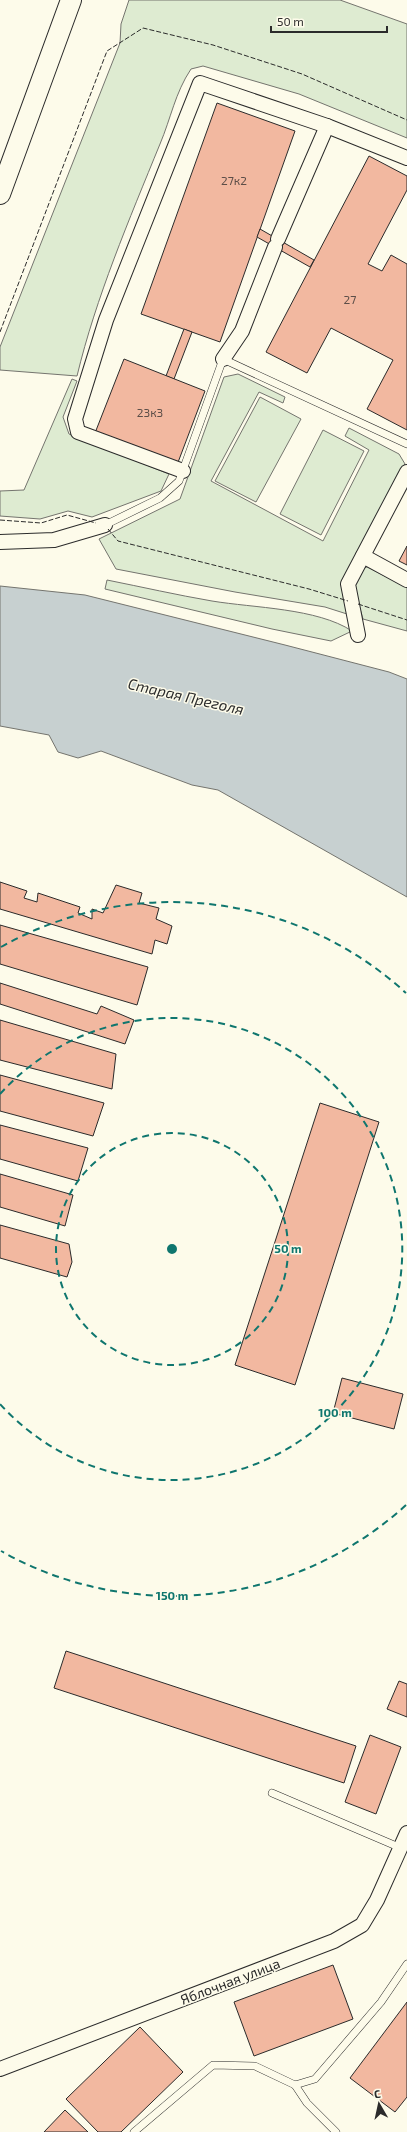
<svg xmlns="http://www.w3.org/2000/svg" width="407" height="2132" viewBox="0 0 407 2132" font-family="'Exo 2',sans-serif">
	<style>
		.green { fill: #deebd1; stroke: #74746e }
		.water { fill: #c7d0d0; stroke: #74746e }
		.building { fill: #f2b8a0; stroke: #2b2b2b }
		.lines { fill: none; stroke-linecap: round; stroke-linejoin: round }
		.lane-casing { stroke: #2b2b2b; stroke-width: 8 }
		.street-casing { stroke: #2b2b2b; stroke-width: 16 }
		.secondary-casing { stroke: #2b2b2b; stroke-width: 22 }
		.lane { stroke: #fdfbea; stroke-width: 7 }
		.street { stroke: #fdfbea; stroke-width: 14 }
		.secondary { stroke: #fdfbea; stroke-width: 20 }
		.fence { stroke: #2b2b2b; stroke-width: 1; stroke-dasharray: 5 2; stroke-linecap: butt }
		.ring { fill: none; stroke: #0f766e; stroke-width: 2; stroke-dasharray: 7 5 }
		.labels { text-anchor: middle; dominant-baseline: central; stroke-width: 3; stroke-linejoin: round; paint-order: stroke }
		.number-label { font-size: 12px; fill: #5d4e48 }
		.street-label { font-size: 14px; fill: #2b2b2b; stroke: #fdfbea }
		.water-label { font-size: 15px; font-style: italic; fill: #2b2b2b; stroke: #fdfbea }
		.centre { fill: #0f766e; stroke: #fdfbea; stroke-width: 2 }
		.ring-label { font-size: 12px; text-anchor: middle; font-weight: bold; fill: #0f766e; stroke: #fdfbea; stroke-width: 3; stroke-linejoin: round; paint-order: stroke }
	</style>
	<rect width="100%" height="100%" fill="#fdfbea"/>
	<g class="green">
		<path d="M129,0H340L407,24V138L299,94L203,66L191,69C175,93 171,118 160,144C129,220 96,297 77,376L0,370V347L120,43L121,24Z"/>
		<path d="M238,374L285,397L283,403L259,392L211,481L323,541L369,450L345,436L349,428L399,454L405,464L343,580C341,593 346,601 347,614L325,607L235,592L116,569L99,539L180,499L224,377Z"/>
		<path d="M72,379L77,381L63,417L69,434L169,474L161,491L92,517L68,511L40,519L0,516V491L24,490Z"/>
		<path d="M260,397L301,419L256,502L215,481Z"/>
		<path d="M323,430L364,451L321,535L280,514Z"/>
		<path d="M367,567L407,587V631L363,619L353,584L361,569Z"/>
		<path d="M107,580C142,587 177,595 212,601C254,608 317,608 352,631L331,641L272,629L105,589Z"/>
	</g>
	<path class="water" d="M0,586L85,595L285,645L389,672L407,679V897L218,790L192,785L101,751L78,758L58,752L49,735L0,726Z"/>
	<g class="building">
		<path d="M217,103L295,131L220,342L141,314Z"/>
		<path d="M369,156L407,176V190L368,264L382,271L391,255L407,264V430L367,409L393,360L331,328L307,373L266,352Z"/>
		<path d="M260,229L314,260L310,267L257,237Z"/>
		<path d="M184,329L192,332L174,379L166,376Z"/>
		<path d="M124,359L205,391L177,465L95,433Z"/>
		<path d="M407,546V565L399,561Z"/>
		<path d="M0,882L27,891L24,898L37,902L38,893L80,907L78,913L92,919V909L103,913L116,885L142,893L139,903L159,908L156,919L172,926L167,944L155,940L152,954L0,909Z"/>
		<path d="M0,925L148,967L137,1005L0,964Z"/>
		<path d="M0,983L97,1014L101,1006L134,1020L125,1044L0,1004Z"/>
		<path d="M0,1020L116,1054L112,1089L0,1060Z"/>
		<path d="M0,1075L104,1103L93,1136L0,1111Z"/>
		<path d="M320,1103L379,1122L295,1385L235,1365Z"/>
		<path d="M0,1125L88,1148L78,1181L0,1159Z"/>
		<path d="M0,1174L73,1195L65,1226L0,1207Z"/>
		<path d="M0,1225L69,1244L72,1262L67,1277L0,1258Z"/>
		<path d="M342,1378L403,1394L394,1429L333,1413Z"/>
		<path d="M66,1651L356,1746L344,1783L54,1688Z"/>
		<path d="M399,1681L407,1684V1717L387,1709Z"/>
		<path d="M370,1735L401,1747L376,1814L345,1802Z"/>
		<path d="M333,1965L353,2019L254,2056L234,2002Z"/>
		<path d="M407,2002V2097L395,2112L350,2078Z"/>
		<path d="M140,2027L183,2072L121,2132H98L66,2099Z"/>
		<path d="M65,2110L88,2132H44Z"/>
	</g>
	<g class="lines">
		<defs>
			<g id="lane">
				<path d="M105,525L160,498L179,481L223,359L407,444"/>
				<path d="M272,1793L401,1848"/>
				<path d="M295,2085L307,2103L336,2132"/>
				<path d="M134,2132L213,2065L255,2066L295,2085L315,2079L381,2002L407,1964"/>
			</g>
			<g id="street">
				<path d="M278,239L327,126"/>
				<path d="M223,359L242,331L275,247"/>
				<path d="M183,471L78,432L75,419L106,320L200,83L327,126L407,158"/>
				<path d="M0,542L54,540L105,525"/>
				<path d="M363,556L407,580"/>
				<path d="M358,635L348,584L407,472"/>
				<path d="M0,2069L334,1941L362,1925L377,1900L407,1833"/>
			</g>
			<path id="secondary" d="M0,194L71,0"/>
		</defs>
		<use href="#lane" class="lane-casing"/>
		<use href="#street" class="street-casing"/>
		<use href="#secondary" class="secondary-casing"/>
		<use href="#lane" class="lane"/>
		<use href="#street" class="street"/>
		<use href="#secondary" class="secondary"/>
		<g class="fence">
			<path d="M0,332L107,51L143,28L213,45L302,74L407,120"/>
			<path d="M0,520L41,523L67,515L96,523"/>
			<path d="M108,529L118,541L309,589L348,601"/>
			<path d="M358,604L407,620"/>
		</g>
	</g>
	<g class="ring">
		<circle cx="172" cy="1249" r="116"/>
		<path d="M0 1094A231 231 0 1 1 0 1404"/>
		<path d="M406 1505A347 347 0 0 1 1 1551M1 947A347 347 0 0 1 406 993"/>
	</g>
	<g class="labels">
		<g class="number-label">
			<text x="234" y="180">27к2</text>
			<text x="350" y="299">27</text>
			<text x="150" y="412">23к3</text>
		</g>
		<g class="street-label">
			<text transform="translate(230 1981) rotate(-21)">Яблочная улица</text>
		</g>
		<g class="water-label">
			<text transform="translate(186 696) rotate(13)">Старая Преголя</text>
		</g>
	</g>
	<circle cx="172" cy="1249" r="6" class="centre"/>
	<g class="ring-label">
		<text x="288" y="1253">50 m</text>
		<text x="335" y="1417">100 m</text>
		<text x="172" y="1600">150 m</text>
	</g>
	<g transform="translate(379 2104) rotate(351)" stroke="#fdfbea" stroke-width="3" paint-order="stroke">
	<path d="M0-3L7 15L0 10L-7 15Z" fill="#2b2b2b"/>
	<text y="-6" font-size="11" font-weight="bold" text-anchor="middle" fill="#2b2b2b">С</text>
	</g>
	<path d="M271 26v6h116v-6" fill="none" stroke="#2b2b2b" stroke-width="2"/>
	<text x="277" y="26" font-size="12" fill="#2b2b2b" stroke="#fdfbea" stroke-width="3" paint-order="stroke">50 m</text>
</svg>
